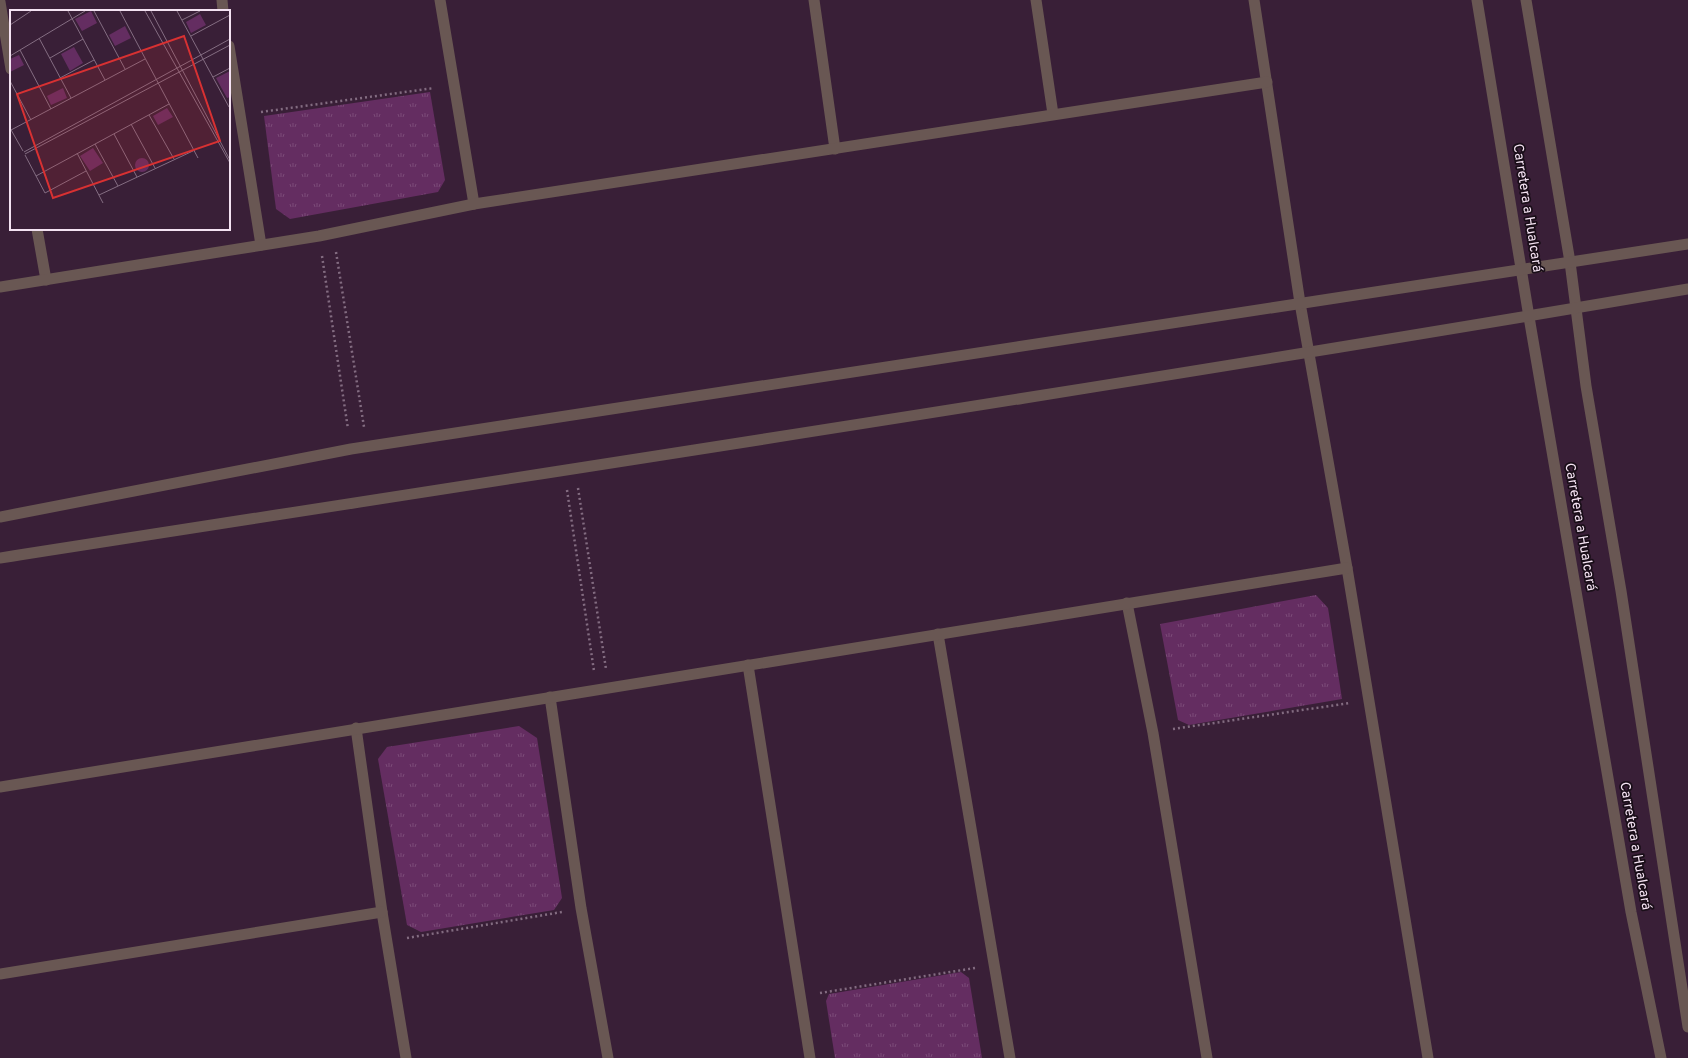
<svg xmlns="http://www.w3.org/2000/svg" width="1688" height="1058" viewBox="0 0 1688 1058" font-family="Overpass,sans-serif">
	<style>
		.park { fill: url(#park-tufts) }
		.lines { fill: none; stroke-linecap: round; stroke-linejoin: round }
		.path { stroke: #836c81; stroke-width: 2.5; stroke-dasharray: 2 3; stroke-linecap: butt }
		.minor { stroke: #695753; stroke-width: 11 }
		.tertiary { stroke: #695753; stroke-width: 11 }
		.labels { text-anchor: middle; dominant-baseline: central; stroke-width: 3.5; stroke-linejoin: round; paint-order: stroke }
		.street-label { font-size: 14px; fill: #f4e2f2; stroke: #190e18 }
		.inset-road { fill: none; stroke: #846d82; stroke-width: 1 }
		.view { fill: #d83132; fill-opacity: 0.15; stroke: #d83132; stroke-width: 2 }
		.inset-edge { fill: none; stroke: #f4e2f2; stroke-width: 2 }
	</style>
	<defs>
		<pattern id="park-tufts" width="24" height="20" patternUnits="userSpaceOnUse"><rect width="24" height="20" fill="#642d61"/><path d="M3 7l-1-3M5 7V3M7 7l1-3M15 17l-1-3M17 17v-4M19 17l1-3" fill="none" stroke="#7b4b78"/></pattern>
	</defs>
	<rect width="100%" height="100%" fill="#391f37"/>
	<g class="park">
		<path d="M430,92L445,180L438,192L290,219L276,209L264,116Z"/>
		<path d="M1316,595L1328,608L1342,699L1189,725L1178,720L1160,624Z"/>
		<path d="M519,726L537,738L562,898L554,910L421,932L407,925L378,759L387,747Z"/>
		<path d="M961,972L969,978L982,1058H835L826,1001L829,994Z"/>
	</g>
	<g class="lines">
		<g class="path">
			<path d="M261,112L434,88"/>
			<path d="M336,252L364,427"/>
			<path d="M322,256L348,429"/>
			<path d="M578,488L606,669"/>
			<path d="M567,490L594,671"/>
			<path d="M1173,729L1350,703"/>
			<path d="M407,938L562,912"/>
			<path d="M820,993L975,968"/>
		</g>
		<g class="minor">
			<path d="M222,0L223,11"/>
			<path d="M440,0L474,204"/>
			<path d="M814,0L835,149"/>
			<path d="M1036,0L1053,114"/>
			<path d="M1254,0L1300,303L1347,568L1428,1058"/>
			<path d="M0,2L11,69"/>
			<path d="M229,46L261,245"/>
			<path d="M37,229L46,280"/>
			<path d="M0,287L319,236L474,204L1267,82"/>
			<path d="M1127,603L1153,733L1207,1058"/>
			<path d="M938,634L1010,1058"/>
			<path d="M748,665L810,1058"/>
			<path d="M550,697L581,908L608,1058"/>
			<path d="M356,728L382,912L406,1058"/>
			<path d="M0,787L1347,568"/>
			<path d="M0,974L382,912"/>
		</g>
		<g class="tertiary">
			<path d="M1477,0L1529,317L1631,912L1661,1058"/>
			<path d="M1526,0L1570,262L1586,386L1621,591L1688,1027"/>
			<path d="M0,517L351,449L1688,244"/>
			<path d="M0,558C563,470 1126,385 1688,289"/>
		</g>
	</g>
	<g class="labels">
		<g class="street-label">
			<text transform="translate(1527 208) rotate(81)">Carretera a Hualcará</text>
			<text transform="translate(1580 527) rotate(80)">Carretera a Hualcará</text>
			<text transform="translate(1635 846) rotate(80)">Carretera a Hualcará</text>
		</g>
	</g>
	<g transform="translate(10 10)">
		<rect width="220" height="220" fill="#391f37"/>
		<path d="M81,1L87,13L72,21L65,9ZM190,4L196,15L181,23L176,12ZM115,16L121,28L105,36L99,25ZM64,37L73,53L60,61L51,44ZM9,45L14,55L0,62V49ZM220,61V87L217,88L206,68ZM53,78L57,88L41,95L37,86ZM157,98L163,107L148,115L143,106ZM83,138L93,153L80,161L70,146ZM125 155a7 7 0 1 1 14 0a7 7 0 1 1-14 0Z" fill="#642d61"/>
		<path class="inset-road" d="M58,1L95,70M84,1L115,59M110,1L188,148M135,1L220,153M141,1L220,150M167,1L219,97M172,10L190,1M0,15L21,1M181,26L220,5M29,28L61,88M10,40L41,99M0,46L75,1M40,48L73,29M203,67L220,58M50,68L84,50M0,71L21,110M139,105L164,149M121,114L145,158M0,118L13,141M1,120L135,49M104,124L127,167M85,134L108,176M14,142L220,29M67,143L93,193M15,144L220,35M15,145L35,183L76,161M26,166L159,94M89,185L185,140"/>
		<path class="view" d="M174,26L210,131L43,188L7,84Z"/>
		<rect width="220" height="220" class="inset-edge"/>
	</g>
</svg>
